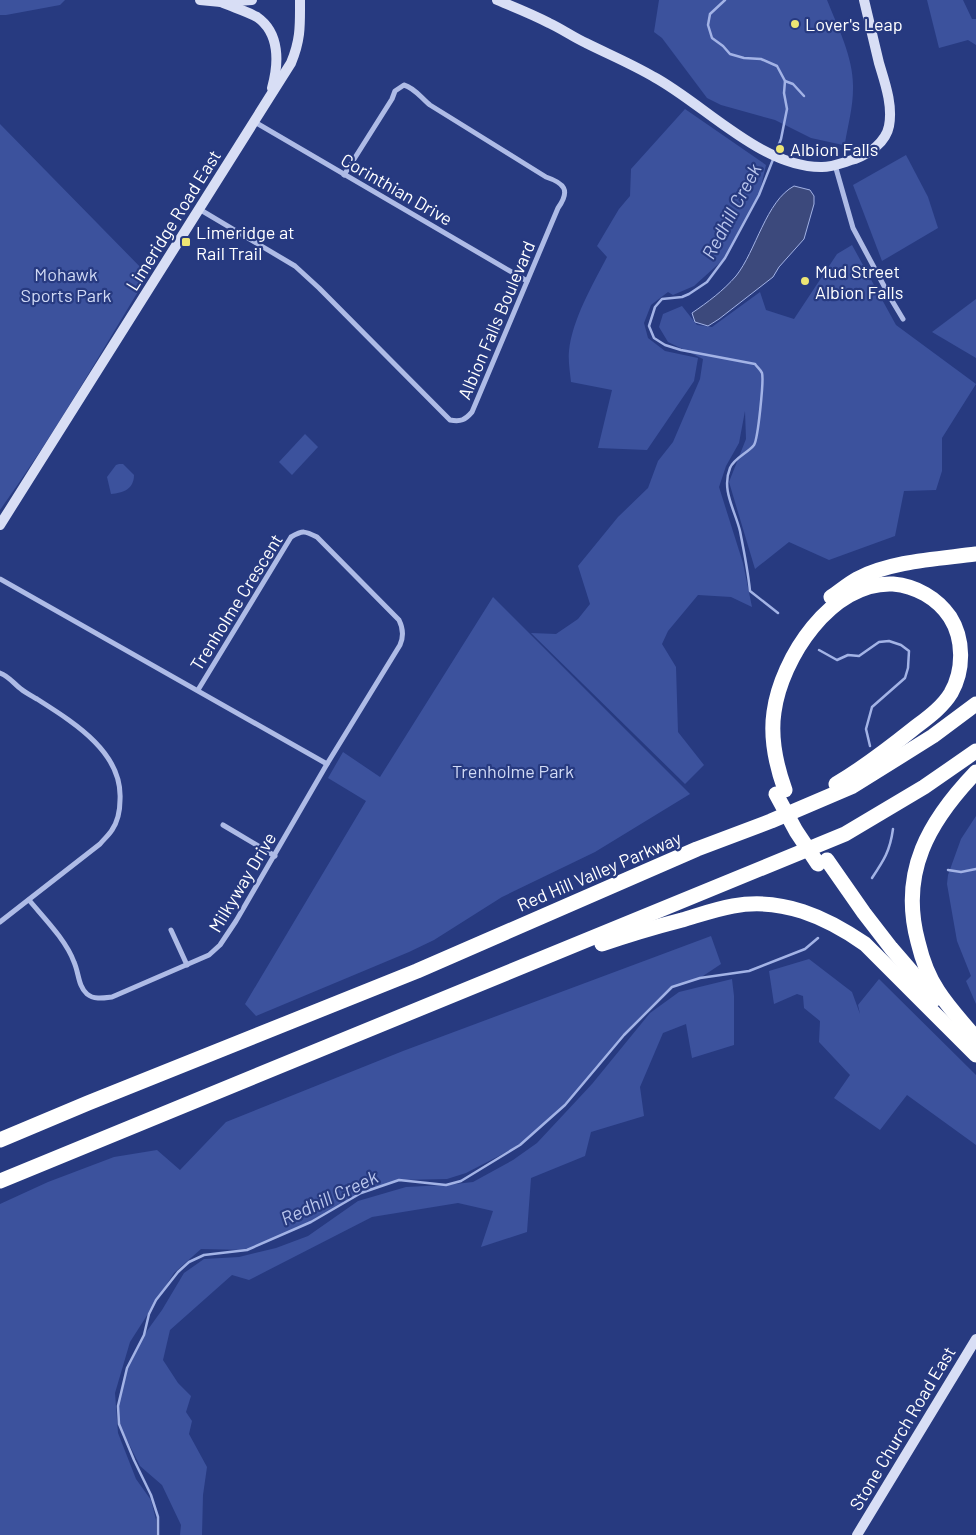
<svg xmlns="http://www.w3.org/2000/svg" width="976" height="1535" viewBox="0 0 976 1535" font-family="Barlow,sans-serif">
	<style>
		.green { fill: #3c529d }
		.water { fill: #3c497c; stroke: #a3b3e6 }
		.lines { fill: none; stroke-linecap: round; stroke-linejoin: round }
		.stream { stroke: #a3b3e6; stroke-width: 2.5 }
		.street { stroke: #aebbe6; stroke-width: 5 }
		.secondary { stroke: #d8def5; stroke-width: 10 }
		.highway { stroke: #fff; stroke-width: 15 }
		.highway-bridge { stroke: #fff; stroke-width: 15 }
		.poi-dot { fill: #ede574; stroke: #273a80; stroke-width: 2 }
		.labels { text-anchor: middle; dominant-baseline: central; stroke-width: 4.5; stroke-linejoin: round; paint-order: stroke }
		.poi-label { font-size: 18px; fill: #fff; stroke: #273a80; text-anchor: start }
		.street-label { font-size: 18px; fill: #fff; stroke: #273a80 }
		.park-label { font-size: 18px; fill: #d1daf5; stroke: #273a80 }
		.water-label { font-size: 19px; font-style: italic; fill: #bac6ed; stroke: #273a80 }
	</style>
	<rect width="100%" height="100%" fill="#273a80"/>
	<g class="green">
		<path d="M0,0H65L60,5L6,15H0Z"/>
		<path d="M659,0H827C838,28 854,58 853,89C853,107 848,125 845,143L843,145L811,138L775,120L721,105L707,98L662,38L654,32Z"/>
		<path d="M927,0H963L972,19H976V45L968,40L939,48Z"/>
		<path d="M685,109L766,165L759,195L725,258L694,286L673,295L668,292L651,305L644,323L648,338L665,351L698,358L694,381L647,450L598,448L612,390L571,382C570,372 568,360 569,351C572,320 593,284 607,257L597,246L619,209L630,196L631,169Z"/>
		<path d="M0,124L148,275C100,354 54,435 0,510Z"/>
		<path d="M906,155L928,197L938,228L882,261L853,185Z"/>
		<path d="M852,245L896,325L976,384L942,438V471L936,490L904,491L895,536L829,560L789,542L755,569L729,482L746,439L745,411L739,443L726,466L719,487L743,563L752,607L731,597L698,595L668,631L662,644L676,667L678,732L704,765L685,784L531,633L556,634L578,619L590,604L578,566L618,517L648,488L658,461L673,442L700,379L703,359L668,342L659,327L663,314L682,306L697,325L712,327L760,292L766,310L794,319L837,254Z"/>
		<path d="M976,299V358L932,332Z"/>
		<path d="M305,434L318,447L292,475L279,462Z"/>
		<path d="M119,464H123L134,475C134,489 123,493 111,494L107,477L116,465Z"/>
		<path d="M493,597L690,794L595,852L502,897L434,940L409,952L256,1016L245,1004L366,801L328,778L343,752L380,777Z"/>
		<path d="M976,816V1004L966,981L971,976L957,941L947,884L948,875L961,839Z"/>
		<path d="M711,936L721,964L700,978L672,987L624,1035L565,1105L520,1145L466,1173L447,1179L399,1180L361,1193L311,1222L247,1250L201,1249L174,1273L130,1342L115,1393L118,1433L136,1479L151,1500L156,1520V1535H0V1204L48,1182L114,1157L157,1150L180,1170L226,1122L403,1051Z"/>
		<path d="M809,959L852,992L860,1014L858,1005L879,979L976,1075V1145L907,1095L880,1130L834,1098L850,1075L819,1042L820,1021L804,1008L803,996L797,994L774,1004L769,971Z"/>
		<path d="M732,979L734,996V1045L692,1058L686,1024L663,1033L640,1087L644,1116L591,1132L585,1156L531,1178L527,1232L481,1247L493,1211L458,1203L372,1217L249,1280L232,1275L170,1330L163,1360L178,1383L191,1396L186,1412L192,1421L189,1434L207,1467L203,1495L202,1535H180L181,1525L162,1485L140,1466L119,1424L118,1406L127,1368L144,1335L162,1310L184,1273L204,1259L239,1257L276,1248L308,1236L358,1201L406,1187L446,1185L473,1182L513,1160L537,1143L592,1084L650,1013L679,992Z"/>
	</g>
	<path class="water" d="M794,186L810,190L814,196V204L804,239L779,267L773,277L719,319L708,326L695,322L692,313C708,302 723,291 736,276C756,251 766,201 794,186Z"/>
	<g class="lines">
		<g class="stream">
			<path d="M725,0L710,14L708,25L712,38L723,46L730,54L744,58L761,59L777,66L785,81L784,93L787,109L781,139L776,152"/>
			<path d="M785,81L793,84L804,96"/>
			<path d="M774,157L759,195L725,258L707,282L689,294L682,297L662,299L655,307L649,326L654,338L665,345L681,350L755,364C757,367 761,370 762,373C764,380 758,439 754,445C748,453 734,458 730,468C721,490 735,510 740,531C744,551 748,571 750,591L778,613"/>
			<path d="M819,650L837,660L848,655L859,656L879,642L889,641L901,645L909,651L908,668L905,678L872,707L866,729L870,746"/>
			<path d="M948,870L961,872L976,869"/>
			<path d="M872,878C884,860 890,851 893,829"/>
			<path d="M158,1535V1517L151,1495L134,1460L119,1424L118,1406L127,1368L144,1335L149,1314L156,1300L178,1272L189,1262L204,1255L247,1250L311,1222L361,1193L399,1180L446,1185L461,1181L520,1145L565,1105L624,1035L672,987L700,978L749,971L805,949L818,938"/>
		</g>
		<g class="street">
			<path d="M253,121L527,281"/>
			<path d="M835,165L853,228L891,299L903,319"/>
			<path d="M199,209L295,266L319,288L450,420C461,422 465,420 472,412L558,208C571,190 564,183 546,177L430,105C422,99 415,88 404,85L395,91L392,99L344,175"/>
			<path d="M0,579L327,764"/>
			<path d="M0,673C9,676 14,684 21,689C26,693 32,696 37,699C73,722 123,752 120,800C120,810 118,821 112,830C109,835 104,839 100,844L0,922"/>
			<path d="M223,825L275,856"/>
			<path d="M29,900C44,918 66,940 74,962C79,973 78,986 87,994C94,1000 104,998 112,997L209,955L220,945L236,921L327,764L400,645C404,636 403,628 399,620L317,537C305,531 303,530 291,537L198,690"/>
			<path d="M171,930L187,965"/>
		</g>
		<g class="secondary">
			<path d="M200,0L221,2L252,0"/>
			<path d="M497,0C514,7 532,14 549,23C562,29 573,37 586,43C608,54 632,64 654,77C704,104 762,168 822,167C833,167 844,162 855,159C869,154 886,142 889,126C893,105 885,83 879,63C874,42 869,21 864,0"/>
			<path d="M221,2C232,7 246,11 257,17C280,33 279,63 272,88"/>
			<path d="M0,525L291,63C301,39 300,25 300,0"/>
			<path d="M857,1535L976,1339"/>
		</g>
		<g class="highway">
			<path d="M831,597C840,591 848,584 857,579C891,561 938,559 976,554"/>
			<path d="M976,772C929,821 899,872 918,942C922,959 928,976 938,991C949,1008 963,1023 976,1038"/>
			<path d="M785,790C776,765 770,739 774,712C781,659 831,581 893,584C916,586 937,598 950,617C964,639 964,670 951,693C942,708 926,719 913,729C888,749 863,768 836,784"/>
			<path d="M827,860L864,913L891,948L935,999"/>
			<path d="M602,944C628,935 655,927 682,920C699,915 716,909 733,906C782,897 826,917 865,944L976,1055"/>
			<path d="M0,1140L88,1103L417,971L697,849L771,821L853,786L933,736L976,704"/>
			<path d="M0,1181L845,834L924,787L976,751"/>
		</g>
		<path class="highway-bridge" d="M776,794L796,831L818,864"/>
	</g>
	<g class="poi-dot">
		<circle cx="795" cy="24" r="5"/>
		<circle cx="780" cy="149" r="5"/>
		<rect x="181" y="237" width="10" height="10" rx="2.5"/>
		<circle cx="805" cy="281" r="5"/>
	</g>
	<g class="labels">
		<g class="poi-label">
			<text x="805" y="24">Lover's Leap</text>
			<text x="790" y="149">Albion Falls</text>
			<text x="196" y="232">Limeridge at<tspan x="196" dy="21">Rail Trail</tspan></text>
			<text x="815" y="271">Mud Street<tspan x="815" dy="21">Albion Falls</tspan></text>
		</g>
		<g class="street-label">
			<text transform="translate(397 189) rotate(30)">Corinthian Drive</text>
			<text transform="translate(173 220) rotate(-58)">Limeridge Road East</text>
			<text transform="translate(496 320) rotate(-67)">Albion Falls Boulevard</text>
			<text transform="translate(236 602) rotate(-58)">Trenholme Crescent</text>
			<text transform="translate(599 871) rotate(-23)">Red Hill Valley Parkway</text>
			<text transform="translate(242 882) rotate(-59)">Milkyway Drive</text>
			<text transform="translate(902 1428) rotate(-59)">Stone Church Road East</text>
		</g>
		<g class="park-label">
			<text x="66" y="274">Mohawk<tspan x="66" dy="21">Sports Park</tspan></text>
			<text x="513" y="771">Trenholme Park</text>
		</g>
		<g class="water-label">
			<text transform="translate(731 211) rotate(-62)">Redhill Creek</text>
			<text transform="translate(329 1197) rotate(-25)">Redhill Creek</text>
		</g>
	</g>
</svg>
